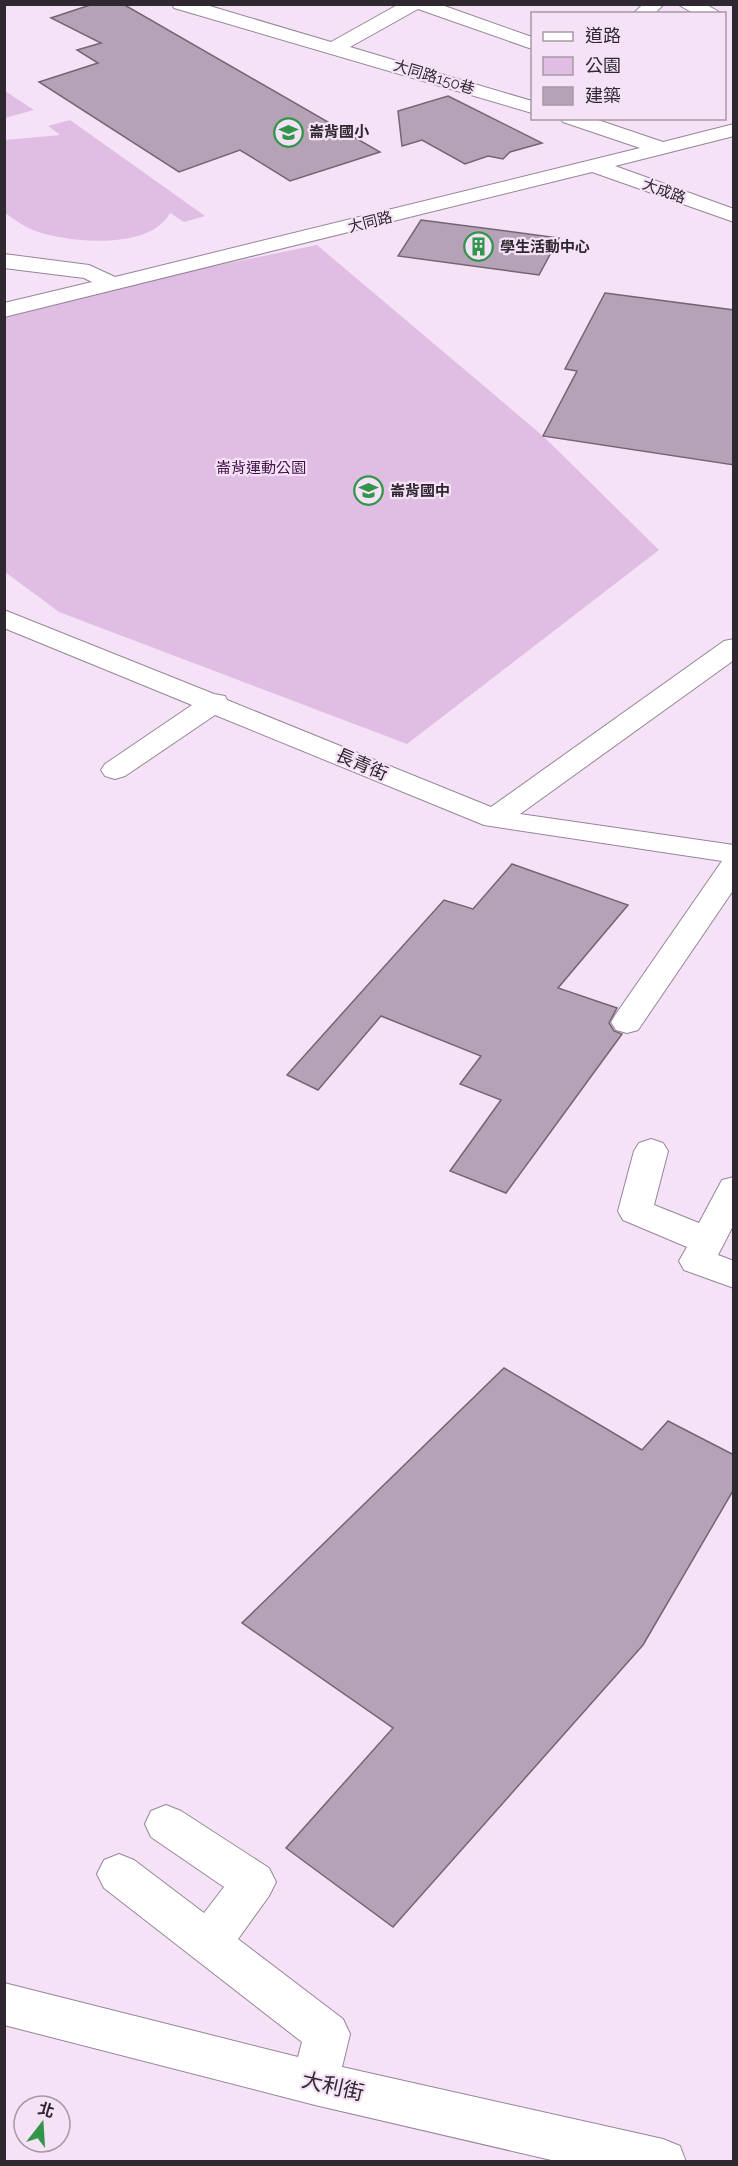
<svg xmlns="http://www.w3.org/2000/svg" width="738" height="2166" viewBox="0 0 738 2166" font-family="Raleway,'Noto Sans TC',sans-serif">
	<style>
		.green { fill: #e0bee3 }
		.building { fill: #b5a2b6; stroke: #756476; stroke-width: 1.5 }
		.lines { fill: none; stroke-linecap: round; stroke-linejoin: round }
		.minor-casing { stroke: #968598; stroke-width: 2 }
		.minor { fill: #fff; fill-rule: evenodd }
		.labels { text-anchor: middle; dominant-baseline: central; stroke-width: 4.5; stroke-linejoin: round; paint-order: stroke }
		.far-street-label { font-size: 15px; fill: #2f2830; stroke: #f5e2f7 }
		.far-poi-label { font-size: 15px; font-weight: bold; fill: #2f2830; stroke: #f5e2f7; text-anchor: start }
		.far-park-label { font-size: 15px; fill: #431249; stroke: #f5e2f7 }
		.street-label { font-size: 18px; fill: #2f2830; stroke: #f5e2f7 }
		.near-street-label { font-size: 21px; fill: #2f2830; stroke: #f5e2f7 }
	</style>
	<rect width="100%" height="100%" fill="#f5e2f7"/>
	<g class="green">
		<path d="M5,91L34,110L5,118Z"/>
		<path d="M70,120L205,216L184,222L170,213C150,251 66,243 33,230C23,226 14,219 5,213V140L60,135L48,126Z"/>
		<path d="M317,245L543,436L659,550L407,744L59,612L5,572V316L156,278Z"/>
	</g>
	<g class="building">
		<path d="M93,4H123L380,152L290,181L240,150L179,172L39,82L98,63L77,50L101,43L51,18Z"/>
		<path d="M448,96L542,143L510,152L503,159L488,156L465,164L422,140L402,146L398,111Z"/>
		<path d="M421,220L559,238L539,275L398,256Z"/>
		<path d="M605,293L734,310V465L543,436L577,371L565,369Z"/>
		<path d="M512,864L628,905L558,988L617,1008L609,1023L614,1031L622,1034L506,1193L450,1171L501,1100L460,1084L481,1056L381,1016L318,1090L287,1075L444,900L473,909Z"/>
		<path d="M504,1368L642,1450L668,1421L734,1455V1489L643,1645L393,1927L286,1848L393,1728L242,1623Z"/>
	</g>
	<g class="lines">
		<defs>
			<g id="minor">
				<path d="M172,4H203L331,42L399,4H439L532,37V49L418,9L350,47L532,101V113L174,8Z"/>
				<path d="M643,4H664L654,14H633Z"/>
				<path d="M677,4H705L723,14H695Z"/>
				<path d="M560,118H592L663,142L734,124V136L615,166L734,209V222L592,172L4,317V303L92,282L84,278L4,268V254L89,265L115,277L640,148L563,122Z"/>
				<path d="M4,610L214,694L225,696L227,700L491,807L724,641L734,639V660L520,814L734,845V889L638,1030L627,1033L616,1030L611,1022L616,1014L722,861L484,825L215,715L125,776L115,779L105,776L101,770L105,764L192,705L4,628Z"/>
				<path d="M651,1139L663,1143L668,1151L654,1205L699,1223L722,1180L734,1177V1224L718,1255L734,1261V1288L684,1270L679,1261L687,1247L623,1220L618,1211L634,1151L639,1143Z"/>
				<path d="M166,1805L181,1811L269,1868L276,1882L269,1896L238,1939L343,2019L350,2034L342,2067L663,2139L680,2146L686,2162H560L315,2105L4,2025V1983L298,2057L302,2042L104,1888L97,1874L104,1860L119,1854L134,1860L204,1913L224,1887L151,1837L145,1824L151,1811Z"/>
			</g>
		</defs>
		<use href="#minor" class="minor-casing"/>
		<use href="#minor" class="minor"/>
	</g>
	<defs>
		<symbol id="school-ring" viewBox="-11 -11 22 22"><circle r="9.5" fill="#f5e2f7" stroke="#31954a" stroke-width="1.5"/><path d="M0-5L7-2L0 1L-7-2ZM-4 1L0 2.5L4 1V4Q0 6-4 4Z" fill="#31954a"/></symbol>
		<symbol id="building-ring" viewBox="-11 -11 22 22"><circle r="9.5" fill="#f5e2f7" stroke="#31954a" stroke-width="1.5"/><path d="M-4-6H4V6H1V3H-1V6H-4ZM-2.5-4.3h1.7v1.8h-1.7ZM.8-4.3h1.7v1.8H.8ZM-2.5-1h1.7V.8h-1.7ZM.8-1h1.7V.8H.8Z" fill="#31954a"/></symbol>
	</defs>
	<g fill-rule="evenodd">
		<use href="#school-ring" x="272" y="116" width="33" height="33"/>
		<use href="#building-ring" x="462" y="230" width="33" height="33"/>
		<use href="#school-ring" x="352" y="474" width="33" height="33"/>
	</g>
	<g class="labels">
		<g class="far-street-label">
			<text transform="translate(434 77) rotate(17)">大同路150巷</text>
			<text transform="translate(664 191) rotate(20)">大成路</text>
			<text transform="translate(370 222) rotate(-14)">大同路</text>
		</g>
		<g class="far-poi-label">
			<text x="309" y="132">崙背國小</text>
			<text x="500" y="247">學生活動中心</text>
			<text x="390" y="491">崙背國中</text>
		</g>
		<g class="far-park-label">
			<text x="261" y="468">崙背運動公園</text>
		</g>
		<g class="street-label">
			<text transform="translate(362 764) rotate(23)">長青街</text>
		</g>
		<g class="near-street-label">
			<text transform="translate(333 2086) rotate(13)">大利街</text>
		</g>
	</g>
	<rect width="738" height="2166" fill="none" stroke="#2f2830" stroke-width="12"/>
	<rect x="531" y="12" width="195" height="108" fill="#f5e2f7" stroke="#a698a7" stroke-width="1.5"/>
	<rect x="543" y="32" width="30" height="9" fill="#ffffff" stroke="#a698a7" stroke-width="1.5"/>
	<text x="585" y="42" font-size="18" fill="#2f2830">道路</text>
	<rect x="543" y="57" width="30" height="18" fill="#e0bee3" stroke="#a698a7" stroke-width="1.5"/>
	<text x="585" y="72" font-size="18" fill="#2f2830">公園</text>
	<rect x="543" y="87" width="30" height="18" fill="#b5a2b6" stroke="#a698a7" stroke-width="1.5"/>
	<text x="585" y="102" font-size="18" fill="#2f2830">建築</text>
	<g transform="translate(42 2124) rotate(17)"><circle r="28" fill="#f5e2f7" stroke="#a698a7" stroke-width="1.5"/>
	<path d="M0-4.5L10 22L0 15L-10 22Z" fill="#31954a"/>
	<text y="-9" font-size="16" font-weight="bold" text-anchor="middle" fill="#2f2830">北</text>
	</g>
</svg>
